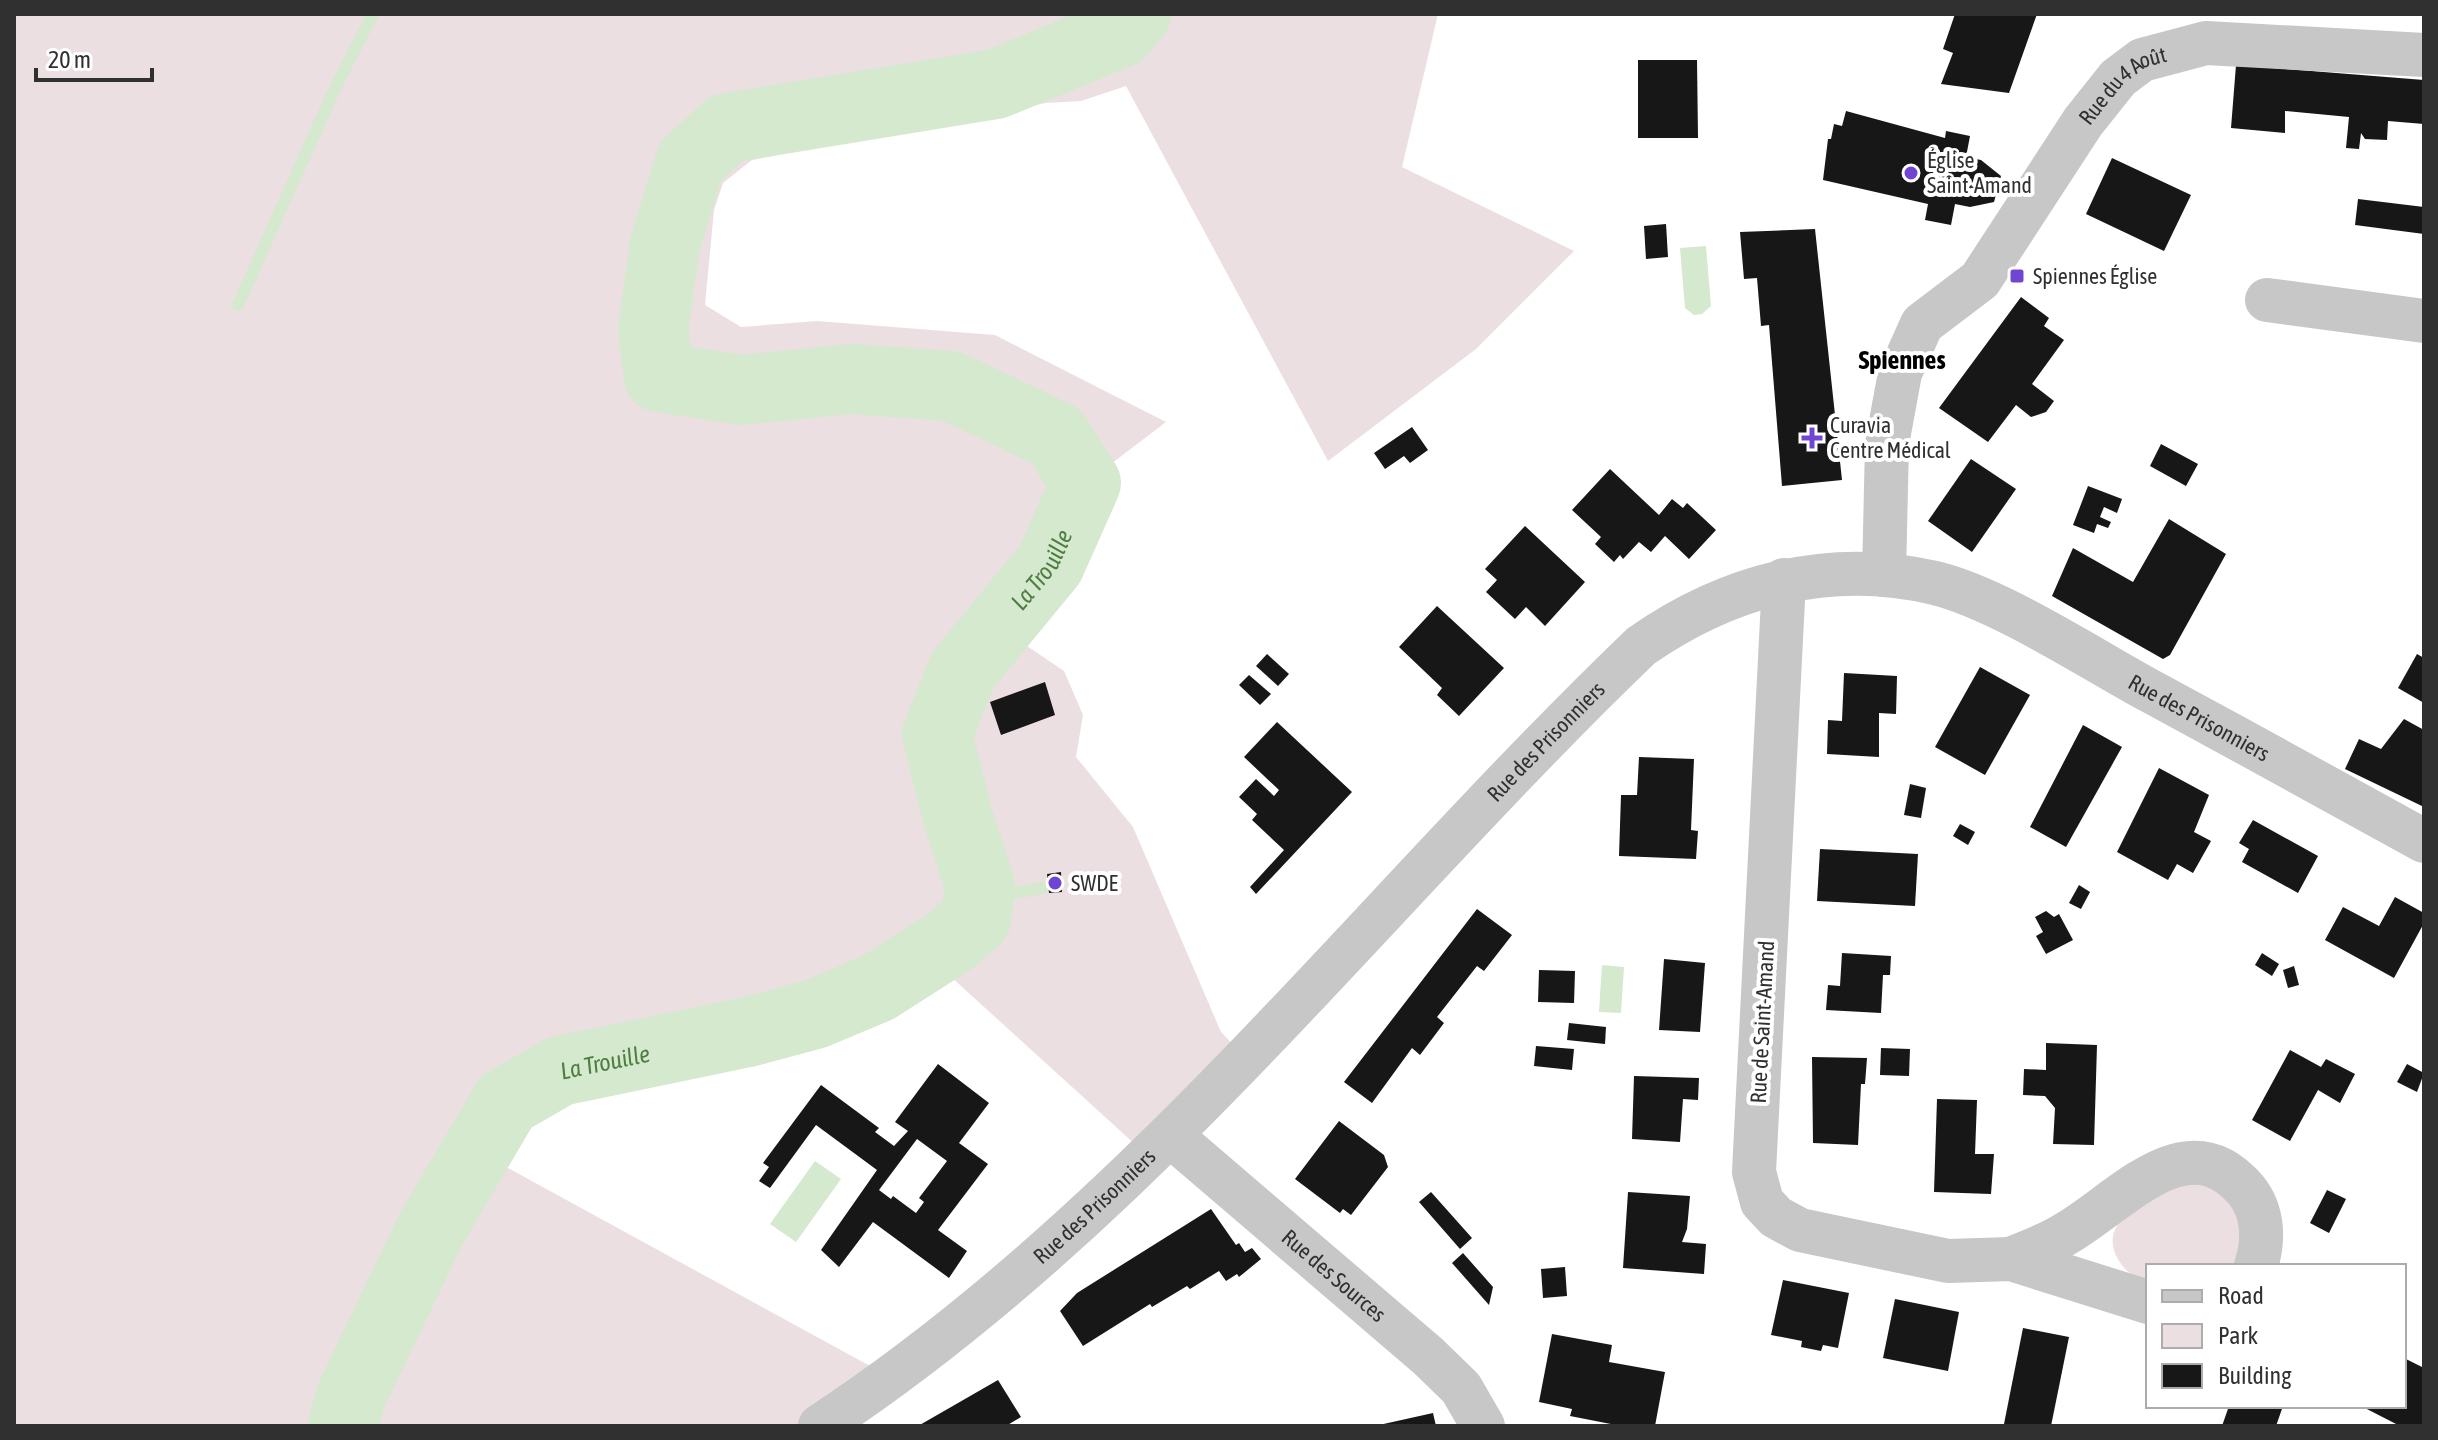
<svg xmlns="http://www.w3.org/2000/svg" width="2438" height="1440" viewBox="0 0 2438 1440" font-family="'Asap Condensed',sans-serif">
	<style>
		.green { fill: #ebdfe1 }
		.water { fill: #d4e9ce }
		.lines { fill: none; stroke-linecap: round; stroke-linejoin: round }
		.stream { stroke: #d4e9ce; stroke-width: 12 }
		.river { stroke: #d4e9ce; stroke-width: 70 }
		.building { fill: #171717; fill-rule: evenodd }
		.minor { stroke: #c7c7c7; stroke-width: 44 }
		.poi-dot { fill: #7145d4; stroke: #fff; stroke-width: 3 }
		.labels { text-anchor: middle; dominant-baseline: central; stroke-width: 8; stroke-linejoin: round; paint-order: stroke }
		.street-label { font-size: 22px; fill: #303030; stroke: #fff }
		.poi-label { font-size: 22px; fill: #303030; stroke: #fff; text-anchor: start }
		.water-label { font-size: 24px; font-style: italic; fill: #4e7e41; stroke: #fff }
		.quarter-label { font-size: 26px; font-weight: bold; fill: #000; stroke: #fff }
	</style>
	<rect width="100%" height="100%" fill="#fff"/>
	<g class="green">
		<path d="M14,14H1438L1402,167L1574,251L1476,349L1328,461L1126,86L1081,101L1046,103L752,160L723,183L714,210L705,305L741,327L817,321L995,335L1166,422L1086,483L1050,564L985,643L1027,646L1064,671L1083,715L1076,757L1133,827L1221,1032L1246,1058L1149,1157L928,956C891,979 854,1001 813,1015C731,1041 644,1054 560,1071L518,1126L477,1151L892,1378L820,1426H14Z"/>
		<path d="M2194,1176L2235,1203L2244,1237L2235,1266H2148V1286C2123,1273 2098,1244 2123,1218C2138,1203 2175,1187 2194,1176Z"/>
	</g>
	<g class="water">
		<path d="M1706,246L1711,306L1702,314L1694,315L1685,308L1680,248Z"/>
		<path d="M1602,965L1624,967L1621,1013L1599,1012Z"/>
		<path d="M815,1161L841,1179L796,1242L770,1224Z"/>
	</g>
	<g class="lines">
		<g class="stream">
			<path d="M238,305L337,84L373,14"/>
			<path d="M978,900L1042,888"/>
		</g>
		<path class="river" id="s1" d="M343,1426L351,1396L431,1229L506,1102L560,1071L748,1032L815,1014L877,988L949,942L976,919L980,885L958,818L937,734L963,670L1050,564L1086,483L1056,436L951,386L851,379L741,390L659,377L653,330L665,244L690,162L727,128L996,84L1120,33L1136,14"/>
	</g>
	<g class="building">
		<path d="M1955,14H2037L2009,93L1941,84L1953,53L1943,49Z"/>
		<path d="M1638,60H1697L1698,138H1638Z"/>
		<path d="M2236,65L2424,80V124L2388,121L2387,140L2365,139L2361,133L2359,149L2346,148L2349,117L2285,111V133L2231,128Z"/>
		<path d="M1846,111L1945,138L1946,131L1970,136L1966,157L1981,160L2001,176L1994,202L1970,207L1955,204L1951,225L1925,220L1928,204L1823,180L1828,139H1831L1834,124L1842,126Z"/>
		<path d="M2112,158L2191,195L2164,251L2086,214Z"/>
		<path d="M2358,199L2424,207V234L2355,225Z"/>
		<path d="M1666,224L1668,257L1646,259L1644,226Z"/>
		<path d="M1815,229L1842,480L1782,486L1769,325L1761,326L1757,278L1744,279L1740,232Z"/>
		<path d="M2021,297L2049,318L2044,326L2064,340L2032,384L2054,401L2046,412L2031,417L2016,405L1988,442L1939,408Z"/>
		<path d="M1412,427L1428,450L1410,463L1404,456L1385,469L1374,453Z"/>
		<path d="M2161,444L2198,464L2186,486L2150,466Z"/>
		<path d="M1971,459L2016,489L1972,552L1928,521Z"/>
		<path d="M1610,469L1659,515L1672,499L1683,508L1687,503L1716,530L1689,559L1665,536L1651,552L1639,542L1623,559L1620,555L1614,562L1595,544L1601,537L1572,510Z"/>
		<path d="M2088,486L2122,499L2117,513L2104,507L2100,517L2111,522L2108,528L2097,524L2094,533L2073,525Z"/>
		<path d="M2169,519L2226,554L2170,655L2163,659L2052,596L2073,548L2133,582Z"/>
		<path d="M1525,526L1585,582L1545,626L1526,607L1515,619L1486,592L1497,580L1485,569Z"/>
		<path d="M1437,606L1504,668L1459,716L1437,695L1442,688L1399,647Z"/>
		<path d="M1267,654L1289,674L1278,686L1256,666Z"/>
		<path d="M2417,654L2424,658V703L2398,688Z"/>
		<path d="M1980,667L2030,695L1985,775L1935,747Z"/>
		<path d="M1844,673L1897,676L1896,714L1879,713V757L1827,754L1828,720L1842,721Z"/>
		<path d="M1249,675L1271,694L1260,705L1239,685Z"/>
		<path d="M1045,682L1055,715L1001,735L990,702Z"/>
		<path d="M2404,719L2424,730V807L2345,769L2359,739L2381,749Z"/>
		<path d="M1277,722L1352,792L1256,894L1250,887L1284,850L1252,820L1257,814L1239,797L1256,779L1274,796L1279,790L1244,757Z"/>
		<path d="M2083,725L2122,747L2066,847L2030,827Z"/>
		<path d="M1639,757L1694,759L1691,830L1698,831L1696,859L1619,856L1621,795H1637Z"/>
		<path d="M2159,768L2209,795L2194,832L2211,841L2193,873L2177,864L2168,880L2117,852Z"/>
		<path d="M1910,784L1926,788L1921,818L1904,815Z"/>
		<path d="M2253,820L2318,856L2298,893L2242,862L2249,849L2239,843Z"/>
		<path d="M1960,824L1975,832L1968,845L1953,836Z"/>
		<path d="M1820,849L1918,854L1915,906L1817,901Z"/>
		<path d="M1061,872L1062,892L1049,893L1047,874Z"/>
		<path d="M2079,885L2090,892L2081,909L2069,903Z"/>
		<path d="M2395,897L2424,913V923L2394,978L2325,940L2343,907L2379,926Z"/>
		<path d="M1477,909L1512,935L1484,971L1477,966L1437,1017L1444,1023L1420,1055L1412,1048L1372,1103L1344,1082Z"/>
		<path d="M2046,911L2054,917L2059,914L2073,940L2046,954L2036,936L2043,932L2035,917Z"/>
		<path d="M1842,953L1891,956L1890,975H1883L1881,1013L1826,1010L1828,985L1840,986Z"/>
		<path d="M2262,953L2279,964L2272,976L2255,965Z"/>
		<path d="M1664,959L1705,963L1700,1032L1659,1030Z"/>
		<path d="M2294,966L2299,985L2288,988L2283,970Z"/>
		<path d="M1539,970L1575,971L1574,1003L1538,1002Z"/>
		<path d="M1569,1023L1606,1027L1605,1044L1567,1040Z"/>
		<path d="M2046,1043L2097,1045L2094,1145L2053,1144L2055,1108L2045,1096L2023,1095L2024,1069L2046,1070Z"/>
		<path d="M1536,1046L1574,1049L1572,1070L1534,1066Z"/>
		<path d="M1881,1048L1910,1049L1909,1076L1880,1075Z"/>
		<path d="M2290,1050L2321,1067L2326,1059L2355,1074L2340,1103L2318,1090L2290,1141L2252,1120Z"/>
		<path d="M1812,1057L1867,1058L1865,1084H1861L1858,1145L1813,1143Z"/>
		<path d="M938,1064L989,1103L959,1143L988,1164L938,1230L967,1251L949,1278L873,1222L839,1267L821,1250L877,1170L816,1125L770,1188L759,1181L769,1167L763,1163L821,1085L879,1128L875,1132L894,1146L908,1131L895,1122ZM917,1139L947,1161L919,1198L924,1202L916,1213L893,1196L891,1199L879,1190Z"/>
		<path d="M2407,1064L2424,1073L2417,1092L2397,1082Z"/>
		<path d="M1634,1076L1699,1078L1698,1100L1683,1099L1680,1142L1632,1139Z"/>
		<path d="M1937,1099L1977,1100L1975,1154H1994L1991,1194L1934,1192Z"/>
		<path d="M1339,1121L1384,1155L1388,1167L1351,1215L1343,1209L1340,1213L1295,1179Z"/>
		<path d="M2327,1190L2346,1199L2329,1233L2310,1223Z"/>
		<path d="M1431,1192L1472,1238L1460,1249L1419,1202Z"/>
		<path d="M1628,1192L1690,1196L1687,1229L1682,1242L1706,1244L1704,1274L1623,1268Z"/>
		<path d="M1211,1209L1236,1245L1239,1243L1245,1252L1252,1248L1261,1259L1239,1277L1237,1274L1226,1281L1219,1271L1190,1289L1187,1286L1152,1307L1150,1304L1083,1346L1060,1311L1077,1293Z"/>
		<path d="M1463,1253L1493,1287L1489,1305L1452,1263Z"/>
		<path d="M1565,1267L1567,1296L1543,1298L1541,1269Z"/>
		<path d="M1783,1280L1849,1293L1838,1348L1823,1345L1821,1351L1801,1347L1802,1341L1771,1335Z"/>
		<path d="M1895,1299L1959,1312L1948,1371L1883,1358Z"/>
		<path d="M2023,1328L2069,1337L2051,1426L2004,1424Z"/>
		<path d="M1552,1334L1612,1345L1609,1362L1665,1372L1655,1426H1621L1570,1416L1572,1409L1539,1402Z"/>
		<path d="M2404,1358L2424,1368V1426H2400L2361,1406H2404Z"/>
		<path d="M998,1380L1021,1417L1006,1426H918Z"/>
		<path d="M2229,1406H2283L2276,1426H2222Z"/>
		<path d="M1433,1413L1436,1426H1379V1425Z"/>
	</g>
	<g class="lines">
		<g class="minor">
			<path d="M2267,300L2424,321"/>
			<path id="s2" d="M1884,575L1887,444L1900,373L1922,324L1980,280L2083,122L2118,78L2142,60L2206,43L2424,55"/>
			<path d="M1784,580L1754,1172L1762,1202L1776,1217L1800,1230L1948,1261L2011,1259L2148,1302"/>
			<path id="s3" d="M1170,1135L1428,1356L1461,1388L1483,1426"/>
			<path d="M2011,1259C2030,1251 2050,1244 2067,1233C2122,1201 2187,1121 2246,1190C2264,1212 2264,1241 2256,1266"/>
			<path id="s4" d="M820,1426C1139,1216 1368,908 1641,646C1728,585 1830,558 1935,583C2000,599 2091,659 2152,692C2243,741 2333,791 2424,841"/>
		</g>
	</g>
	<g class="poi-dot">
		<circle cx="1911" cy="173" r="8"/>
		<rect x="2009" y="268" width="16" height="16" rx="4"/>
		<path d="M1808 426h8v8h8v8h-8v8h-8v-8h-8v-8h8z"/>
		<circle cx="1055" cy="883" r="8"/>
	</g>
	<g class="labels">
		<g class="street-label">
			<text stroke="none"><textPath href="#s2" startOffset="574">Rue du 4 Août</textPath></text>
			<text stroke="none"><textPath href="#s4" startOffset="1742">Rue des Prisonniers</textPath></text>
			<text stroke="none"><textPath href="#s4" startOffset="1000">Rue des Prisonniers</textPath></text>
			<text transform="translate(1762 1022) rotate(-87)">Rue de Saint-Amand</text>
			<text stroke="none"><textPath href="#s4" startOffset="352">Rue des Prisonniers</textPath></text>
			<text stroke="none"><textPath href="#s3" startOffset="216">Rue des Sources</textPath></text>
		</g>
		<g class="poi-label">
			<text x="1927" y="160">Église<tspan x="1927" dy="25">Saint-Amand</tspan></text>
			<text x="2033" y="276">Spiennes Église</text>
			<text x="1830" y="425">Curavia<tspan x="1830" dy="25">Centre Médical</tspan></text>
			<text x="1071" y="883">SWDE</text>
		</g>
		<g class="water-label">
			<text stroke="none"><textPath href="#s1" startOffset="1264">La Trouille</textPath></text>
			<text stroke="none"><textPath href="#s1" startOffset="472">La Trouille</textPath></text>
		</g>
		<g class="quarter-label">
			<text x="1902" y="360">Spiennes</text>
		</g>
	</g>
	<rect width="2438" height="1440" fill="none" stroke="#303030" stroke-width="32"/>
	<rect x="2146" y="1264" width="260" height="144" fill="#ffffff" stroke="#acacac" stroke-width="2"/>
	<rect x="2162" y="1290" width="40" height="12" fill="#c7c7c7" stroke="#acacac" stroke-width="2"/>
	<text x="2218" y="1304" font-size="24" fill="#303030">Road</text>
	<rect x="2162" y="1324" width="40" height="24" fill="#ebdfe1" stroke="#acacac" stroke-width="2"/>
	<text x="2218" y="1344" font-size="24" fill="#303030">Park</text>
	<rect x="2162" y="1364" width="40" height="24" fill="#171717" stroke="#acacac" stroke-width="2"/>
	<text x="2218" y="1384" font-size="24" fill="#303030">Building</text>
	<path d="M36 68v12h116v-12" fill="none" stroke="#303030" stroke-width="4"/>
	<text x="48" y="68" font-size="24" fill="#303030" stroke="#ffffff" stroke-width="6" paint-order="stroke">20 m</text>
</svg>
